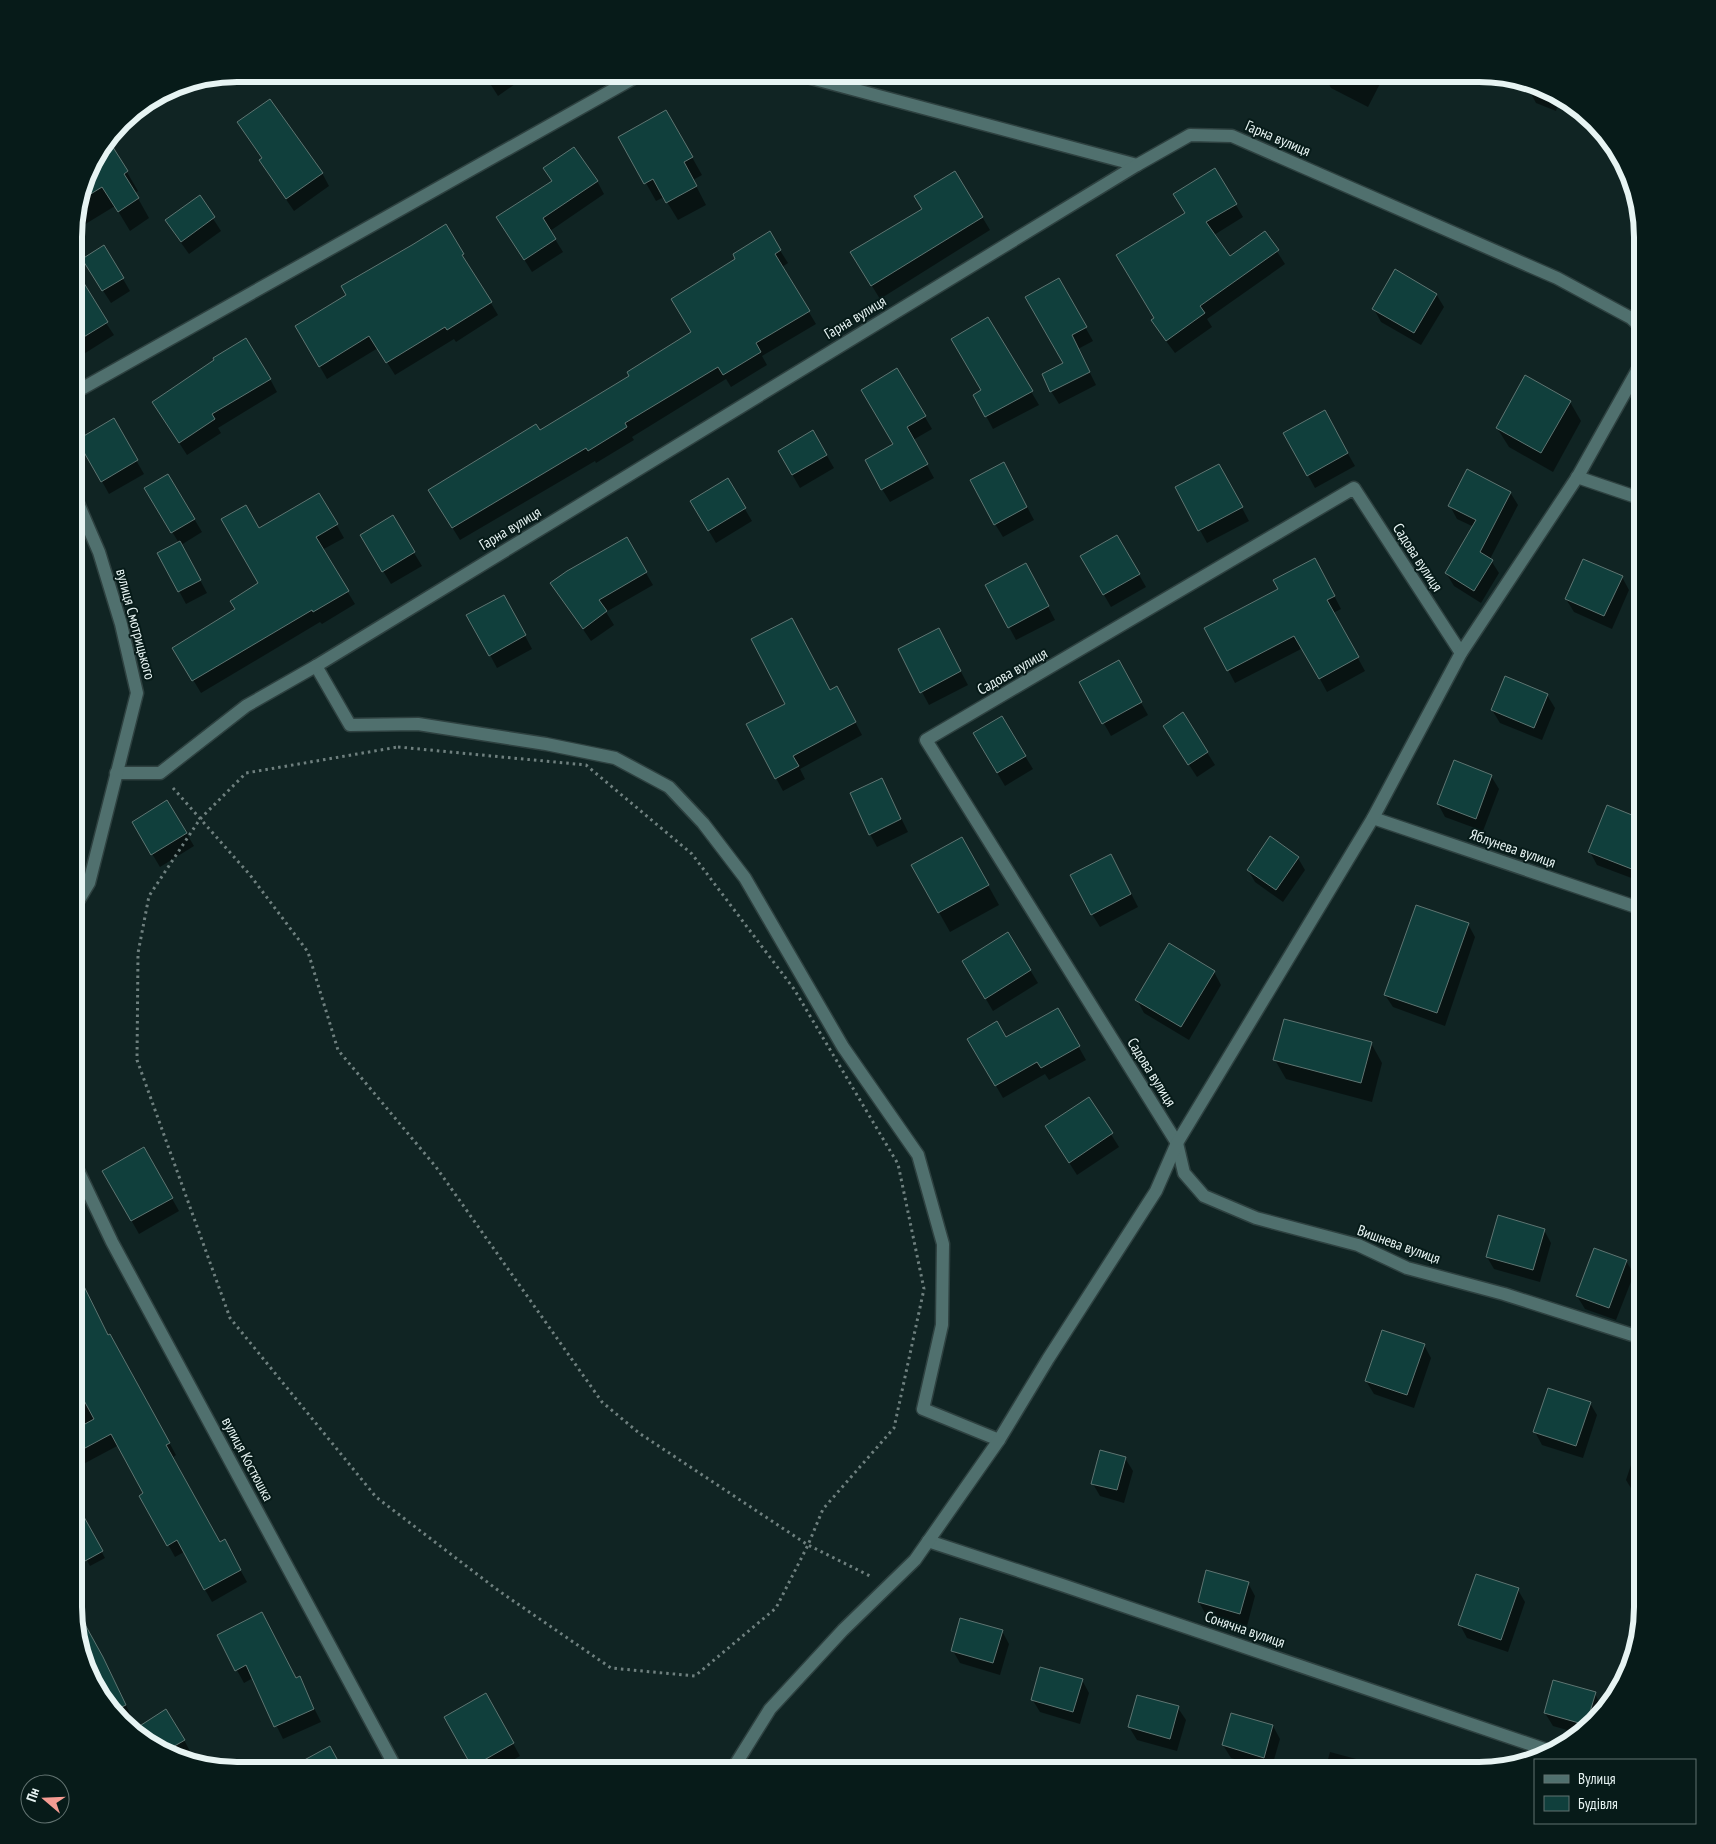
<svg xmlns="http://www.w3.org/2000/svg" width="1716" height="1844" viewBox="0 0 1716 1844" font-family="'PT Sans Narrow',sans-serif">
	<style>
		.shadow { fill: #0007 }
		.building { fill: #103f3c; stroke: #5e7572 }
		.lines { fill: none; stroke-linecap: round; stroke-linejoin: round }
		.lane-casing { stroke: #2e4140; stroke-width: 15 }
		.street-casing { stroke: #2e4140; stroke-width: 15 }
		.path { stroke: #6f807f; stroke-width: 3; stroke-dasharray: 2.5 4; stroke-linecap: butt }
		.lane { stroke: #50706e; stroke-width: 12 }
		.street { stroke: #50706e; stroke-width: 12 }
		.labels { text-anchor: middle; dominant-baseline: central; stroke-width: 4; stroke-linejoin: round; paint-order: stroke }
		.street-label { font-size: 15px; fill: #e7f4f3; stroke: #071b19 }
		.rim { fill: none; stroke: #e7f4f3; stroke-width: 6 }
	</style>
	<rect width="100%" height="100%" fill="#102423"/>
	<g class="shadow">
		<path d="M484,74H527L528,75L498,96Z"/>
		<path d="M1326,74H1385L1368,107L1331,88L1325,77Z"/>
		<path d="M1530,85L1551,91L1560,98L1556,111L1536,103L1529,90Z"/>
		<path d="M666,111L702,175L693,180L706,205L678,220L664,197L656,201L620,137Z"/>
		<path d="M238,122L322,173L329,186L294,211L268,173L260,160L262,159Z"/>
		<path d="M111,145L138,191L135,193L149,218L130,231L115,206L74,231L91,165L101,151Z"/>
		<path d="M1215,170L1243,217L1214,235L1229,258L1265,233L1285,264L1207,319L1212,327L1175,353L1160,333L1155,318L1186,213Z"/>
		<path d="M955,172L990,230L880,299L859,265L923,209Z"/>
		<path d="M597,181L604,194L550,231L563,252L532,272L506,230Z"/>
		<path d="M199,197L221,231L189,254L174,233Z"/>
		<path d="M445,226L498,315L456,342L454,339L395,375L378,348L327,379L297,327L347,296Z"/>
		<path d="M769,233L788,263L782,267L816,324L762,356L767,365L731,387L726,379L632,437L634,440L596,463L595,461L460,540L437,503L540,432L631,376L693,333L737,259Z"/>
		<path d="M91,272L123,279L130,291L111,303Z"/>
		<path d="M1058,279L1093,341L1078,349L1096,385L1059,404L1051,391L1064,364Z"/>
		<path d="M74,292L106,323L114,335L74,360Z"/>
		<path d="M1436,294L1444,307L1421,345L1381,322L1374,309Z"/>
		<path d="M988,319L1039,405L993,429L975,395L983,391Z"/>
		<path d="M216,361L270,379L277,392L218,428L221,433L187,455L161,415Z"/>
		<path d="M897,370L932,429L913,440L934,478L890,502L882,489L895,445Z"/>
		<path d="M1570,402L1581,421L1553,472L1509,447L1497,428Z"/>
		<path d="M1324,412L1355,466L1315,488L1285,434Z"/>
		<path d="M113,420L144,474L109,494L79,440Z"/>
		<path d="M813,432L834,468L800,488L779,452Z"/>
		<path d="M168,475L202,532L181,545L207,593L186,604L179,591V543L153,501Z"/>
		<path d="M1011,476L1034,520L1003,537L995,524Z"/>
		<path d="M1226,478L1249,521L1207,543L1177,488Z"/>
		<path d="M727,479L752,521L716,543L691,501Z"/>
		<path d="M1510,492L1518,505L1490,559L1499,573L1481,603L1454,586L1446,573L1474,527L1457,519L1450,506Z"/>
		<path d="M319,494L344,538L322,550L355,604L322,624L320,622L201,693L174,648L236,610L260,584L259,530Z"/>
		<path d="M392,517L422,566L391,584L362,536Z"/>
		<path d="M1117,536L1146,587L1111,607L1082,557Z"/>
		<path d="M626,539L653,585L606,612L614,625L591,641L552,584Z"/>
		<path d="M1322,572L1341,609L1333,613L1365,671L1327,692L1303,648L1235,683L1206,628Z"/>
		<path d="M1622,577L1629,590L1612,629L1574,612L1566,599Z"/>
		<path d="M1033,578L1055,620L1016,640L1009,627Z"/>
		<path d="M511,609L532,649L497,668L490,655Z"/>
		<path d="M945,642L968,685L929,705L922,692Z"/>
		<path d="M1118,662L1148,715L1111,736L1081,683Z"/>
		<path d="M830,691L844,701L862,735L800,769L805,779L783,791L776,778Z"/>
		<path d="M1547,695L1555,708L1542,740L1500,723L1492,710Z"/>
		<path d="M1183,714L1215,765L1197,777L1172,739Z"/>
		<path d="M974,734L1025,756L1033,769L1005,786Z"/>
		<path d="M1491,776L1499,789L1483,831L1445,817L1438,804Z"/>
		<path d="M882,780L908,832L877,847L870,834Z"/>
		<path d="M167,801L194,846L160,867L133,822Z"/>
		<path d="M1608,807L1642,820V882L1597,865L1590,852Z"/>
		<path d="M973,858L999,905L950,932L913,866Z"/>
		<path d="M1298,858L1305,870L1283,902L1255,882L1248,870Z"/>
		<path d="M1118,868L1138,907L1100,927L1092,914Z"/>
		<path d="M1468,924L1475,937L1445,1026L1393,1007L1385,995Z"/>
		<path d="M1008,934L1038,983L993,1011L971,974Z"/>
		<path d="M1214,972L1221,985L1189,1040L1144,1013L1137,1000Z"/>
		<path d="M1058,1010L1086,1060L1049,1080L1045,1074L1003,1098L969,1039H1005Z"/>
		<path d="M1371,1043L1382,1063L1372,1102L1286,1079L1275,1060Z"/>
		<path d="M1642,1095V1140L1639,1139L1632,1126Z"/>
		<path d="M1088,1098L1119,1147L1077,1175L1054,1139Z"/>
		<path d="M144,1149L179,1211L139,1234L104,1172Z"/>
		<path d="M1544,1230L1551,1243L1540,1282L1494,1269L1487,1257Z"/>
		<path d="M1626,1261L1634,1274L1616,1320L1585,1309L1577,1296Z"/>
		<path d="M74,1271L108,1337L117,1348L176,1455L172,1458L220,1543L224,1541L247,1582L212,1602L184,1552L175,1557L141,1496L145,1494L119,1445L74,1469Z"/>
		<path d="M1424,1345L1431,1358L1414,1408L1374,1394L1366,1381Z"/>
		<path d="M1590,1403L1597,1415L1583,1458L1542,1445L1535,1432Z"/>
		<path d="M1639,1441L1642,1442V1496L1634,1493L1626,1480Z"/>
		<path d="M1125,1458L1133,1471L1124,1503L1100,1496L1093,1484Z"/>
		<path d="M85,1522L105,1558L90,1566L74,1537V1529Z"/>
		<path d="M1248,1583L1255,1596L1247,1626L1206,1615L1199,1602Z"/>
		<path d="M1518,1590L1525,1602L1508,1652L1467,1638L1460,1625Z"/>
		<path d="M74,1608L110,1671L137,1729L184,1740L191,1753L183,1758L165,1753L108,1706L83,1659Z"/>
		<path d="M1002,1631L1009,1644L1000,1675L960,1663L953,1651Z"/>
		<path d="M218,1636L296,1679L299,1678L321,1722L283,1739L253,1678L244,1683Z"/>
		<path d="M1082,1680L1089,1693L1080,1724L1040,1712L1032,1699Z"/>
		<path d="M1595,1694L1602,1708L1581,1734L1553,1726L1545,1713Z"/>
		<path d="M486,1695L520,1756L496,1770H475L446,1717Z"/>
		<path d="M1178,1708L1186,1720L1177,1751L1137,1740L1129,1727Z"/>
		<path d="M1273,1726L1280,1739L1271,1770L1231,1758L1223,1745Z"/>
		<path d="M1330,1752L1371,1763L1375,1770H1325Z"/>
	</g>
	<g class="building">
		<path d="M270,99L323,173L286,199L259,160L262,158L237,122Z"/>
		<path d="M666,110L693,157L684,162L697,186L666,203L653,179L644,184L618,137Z"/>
		<path d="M109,141L128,171L124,174L139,198L118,212L102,187L81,200L91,165Z"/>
		<path d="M574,147L598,181L543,218L556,239L524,260L496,217L552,181L543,168Z"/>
		<path d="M1215,168L1237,204L1206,222L1230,256L1265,231L1279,250L1200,306L1205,313L1166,341L1151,320L1154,318L1116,255L1185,213L1173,194Z"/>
		<path d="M955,171L983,217L871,286L850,252L922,209L914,196Z"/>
		<path d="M200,195L215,217L181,242L165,220Z"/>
		<path d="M446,224L464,254L462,255L492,302L447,330L445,327L386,363L369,336L319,367L295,326L346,295L341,286L412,245Z"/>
		<path d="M770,231L781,250L775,254L810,311L756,343L761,352L723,375L718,367L625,423L627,427L588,451L586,448L452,528L428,490L536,424L540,430L629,376L627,372L691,332L671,299L735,259L733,254Z"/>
		<path d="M104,245L124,278L102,291L82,259Z"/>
		<path d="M74,267L108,322L74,343Z"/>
		<path d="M1395,269L1437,294L1414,333L1372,309Z"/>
		<path d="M1059,278L1087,327L1072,335L1090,372L1050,392L1042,374L1063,363L1025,297Z"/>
		<path d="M988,317L1033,391L985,417L973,395L981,390L951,339Z"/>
		<path d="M246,338L271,379L212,414L215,419L179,443L152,402L214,360L213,358Z"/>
		<path d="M897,368L926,416L907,427L928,464L881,490L865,460L893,444L861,390Z"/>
		<path d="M1525,375L1571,401L1541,453L1496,428Z"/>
		<path d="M1325,410L1348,453L1307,476L1283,433Z"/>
		<path d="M114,418L138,460L101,482L77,440Z"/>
		<path d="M813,430L827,455L792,475L778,451Z"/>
		<path d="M1004,462L1027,507L994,525L970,480Z"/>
		<path d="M1219,464L1243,507L1198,531L1175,487Z"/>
		<path d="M1467,469L1511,492L1480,552L1493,560L1474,591L1445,573L1476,520L1448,506Z"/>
		<path d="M168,474L195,519L171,533L144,488Z"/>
		<path d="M728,478L746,508L708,531L690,501Z"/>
		<path d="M319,493L338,524L316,537L349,591L313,612L312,610L192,681L172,648L235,609L230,601L258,583L221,519L246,505L259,528Z"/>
		<path d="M393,515L415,552L382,572L360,535Z"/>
		<path d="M1117,535L1140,574L1103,595L1080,556Z"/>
		<path d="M627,537L647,572L599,600L607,611L583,629L550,583L567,571Z"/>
		<path d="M180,541L201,580L178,592L157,553Z"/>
		<path d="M1315,558L1335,596L1327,600L1359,657L1319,679L1294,636L1227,671L1204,628L1278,589L1273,580Z"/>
		<path d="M1583,559L1623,576L1604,616L1565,599Z"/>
		<path d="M1026,563L1049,606L1008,628L985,585Z"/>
		<path d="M504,595L526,635L489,656L466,615Z"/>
		<path d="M792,618L830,690L837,686L856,722L793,756L799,766L775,779L746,724L785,704L751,639Z"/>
		<path d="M939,628L961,671L920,693L898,649Z"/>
		<path d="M1119,660L1142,702L1102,724L1079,682Z"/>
		<path d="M1505,676L1548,694L1534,728L1491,710Z"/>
		<path d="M1183,712L1208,752L1188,765L1163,726Z"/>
		<path d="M1002,716L1026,756L997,773L973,733Z"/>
		<path d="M1454,760L1492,775L1476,819L1437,804Z"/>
		<path d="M882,778L901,819L869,835L850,793Z"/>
		<path d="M167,800L187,833L151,855L132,822Z"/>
		<path d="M1607,805L1642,819V873L1588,852Z"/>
		<path d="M1270,836L1299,857L1276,890L1247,870Z"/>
		<path d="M962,837L989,885L938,913L911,865Z"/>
		<path d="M1111,854L1131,894L1091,915L1070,875Z"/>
		<path d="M1416,905L1469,923L1437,1013L1384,995Z"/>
		<path d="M1008,932L1031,970L985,999L962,961Z"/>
		<path d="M1169,943L1215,971L1181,1027L1135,1000Z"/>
		<path d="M1058,1008L1080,1046L1041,1068L1037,1062L995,1086L967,1039L997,1021L1006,1037Z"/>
		<path d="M1284,1019L1372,1042L1361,1083L1273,1060Z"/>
		<path d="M1089,1097L1113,1133L1069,1163L1045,1126Z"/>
		<path d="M144,1147L173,1198L131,1221L102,1171Z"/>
		<path d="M1498,1215L1545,1229L1533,1270L1486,1257Z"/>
		<path d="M1594,1248L1627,1260L1609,1308L1576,1296Z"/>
		<path d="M74,1266L108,1335L110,1334L170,1443L166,1445L220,1542L225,1539L241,1570L204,1590L177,1540L167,1546L139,1496L143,1493L111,1434L74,1454V1430L94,1419L74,1382Z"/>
		<path d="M1382,1330L1425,1344L1407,1395L1365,1381Z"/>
		<path d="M1548,1388L1591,1402L1576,1446L1533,1432Z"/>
		<path d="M1100,1450L1126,1457L1117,1490L1091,1484Z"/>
		<path d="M74,1499L103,1551L85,1561L74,1540Z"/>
		<path d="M1206,1570L1249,1582L1240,1614L1198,1602Z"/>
		<path d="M1476,1574L1519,1588L1501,1640L1458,1625Z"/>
		<path d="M77,1610L103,1657L126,1705L113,1711L108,1706L83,1659L74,1611Z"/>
		<path d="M262,1612L296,1678L300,1676L314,1709L274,1727L246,1665L235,1671L217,1635Z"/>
		<path d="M960,1618L1003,1630L993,1663L951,1651Z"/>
		<path d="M1040,1667L1083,1679L1073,1712L1031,1700Z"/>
		<path d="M1553,1680L1596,1692L1586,1725L1544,1713Z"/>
		<path d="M486,1693L514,1743L472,1767L444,1717Z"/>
		<path d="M1137,1695L1179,1706L1170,1739L1128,1727Z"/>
		<path d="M166,1709L185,1740L164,1752L135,1729Z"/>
		<path d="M1231,1713L1273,1725L1264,1758L1222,1745Z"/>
		<path d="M330,1746L343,1770H286Z"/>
	</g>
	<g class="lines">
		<defs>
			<path id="lane" d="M316,666L350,725L418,724L546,744L615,758L669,787L703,823L745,878L843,1047L918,1155L943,1244L942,1325L923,1409L999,1440"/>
			<g id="street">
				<path d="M796,74L1137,165"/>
				<path d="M74,393L641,74"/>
				<path d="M1577,477L1642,499"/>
				<path d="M1461,653L1354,488L926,740L1177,1143L1184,1173L1204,1196L1256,1218L1358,1245L1407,1268L1504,1294L1642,1338"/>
				<path d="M116,773H160L246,706L316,666L1137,165L1190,135L1232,136L1557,278L1631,318L1642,328"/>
				<path d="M1373,818L1642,909"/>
				<path d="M74,908L89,883L137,693L121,624L99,552L74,494"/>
				<path d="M74,1162L112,1242L397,1770"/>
				<path d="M928,1541L1062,1585L1550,1751"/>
				<path d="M732,1770L770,1709L843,1630L915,1560L999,1440L1048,1359L1156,1191L1177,1143L1373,818L1461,653L1578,476L1642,362"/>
			</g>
		</defs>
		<use href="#lane" class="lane-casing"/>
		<use href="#street" class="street-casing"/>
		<g class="path">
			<path d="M398,747L586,765L692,854L794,989L898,1164L924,1289L894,1428L823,1509L808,1545L776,1608L695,1676L611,1668L499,1591L376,1497L230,1318L137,1060L138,953L149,896L200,819L246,773Z"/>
			<path d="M173,788L250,875L308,952L338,1050L436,1167L602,1402L639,1433L808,1545L870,1576"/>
		</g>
		<use href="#lane" class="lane"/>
		<use href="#street" class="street"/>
	</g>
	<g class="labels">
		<g class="street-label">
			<text transform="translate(1278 138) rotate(23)">Гарна вулиця</text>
			<text transform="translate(855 317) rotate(-31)">Гарна вулиця</text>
			<text transform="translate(510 528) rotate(-31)">Гарна вулиця</text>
			<text transform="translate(1418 557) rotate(57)">Садова вулиця</text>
			<text transform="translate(136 624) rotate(75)">вулиця Смотрицького</text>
			<text transform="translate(1012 671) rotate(-30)">Садова вулиця</text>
			<text transform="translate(1513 848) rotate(19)">Яблунева вулиця</text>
			<text transform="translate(1152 1072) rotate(58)">Садова вулиця</text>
			<text transform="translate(1399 1244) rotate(20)">Вишнева вулиця</text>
			<text transform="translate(248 1459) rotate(62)">вулиця Костюшка</text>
			<text transform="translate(1245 1629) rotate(19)">Сонячна вулиця</text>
		</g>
	</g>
	<path d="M0 0H1716V1844H0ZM237 82H1479A155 155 0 0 1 1634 237V1607A155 155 0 0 1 1479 1762H237A155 155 0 0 1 82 1607V237A155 155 0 0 1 237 82Z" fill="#071b19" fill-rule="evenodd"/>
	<path class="rim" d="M237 82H1479A155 155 0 0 1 1634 237V1607A155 155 0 0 1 1479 1762H237A155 155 0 0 1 82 1607V237A155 155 0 0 1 237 82Z"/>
	<rect x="1534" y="1759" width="162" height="65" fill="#071b19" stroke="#617270"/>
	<rect x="1544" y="1775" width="25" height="8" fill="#50706e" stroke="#617270"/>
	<text x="1578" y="1784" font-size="15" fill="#e7f4f3">Вулиця</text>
	<rect x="1544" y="1796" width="25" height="15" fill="#103f3c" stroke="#617270"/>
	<text x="1578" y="1809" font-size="15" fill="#e7f4f3">Будівля</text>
	<g transform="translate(45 1799) rotate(289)"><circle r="24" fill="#071b19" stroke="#617270"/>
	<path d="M0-4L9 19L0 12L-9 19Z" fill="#f59c93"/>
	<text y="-8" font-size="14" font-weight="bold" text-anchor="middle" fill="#e7f4f3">Пн</text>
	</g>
</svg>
